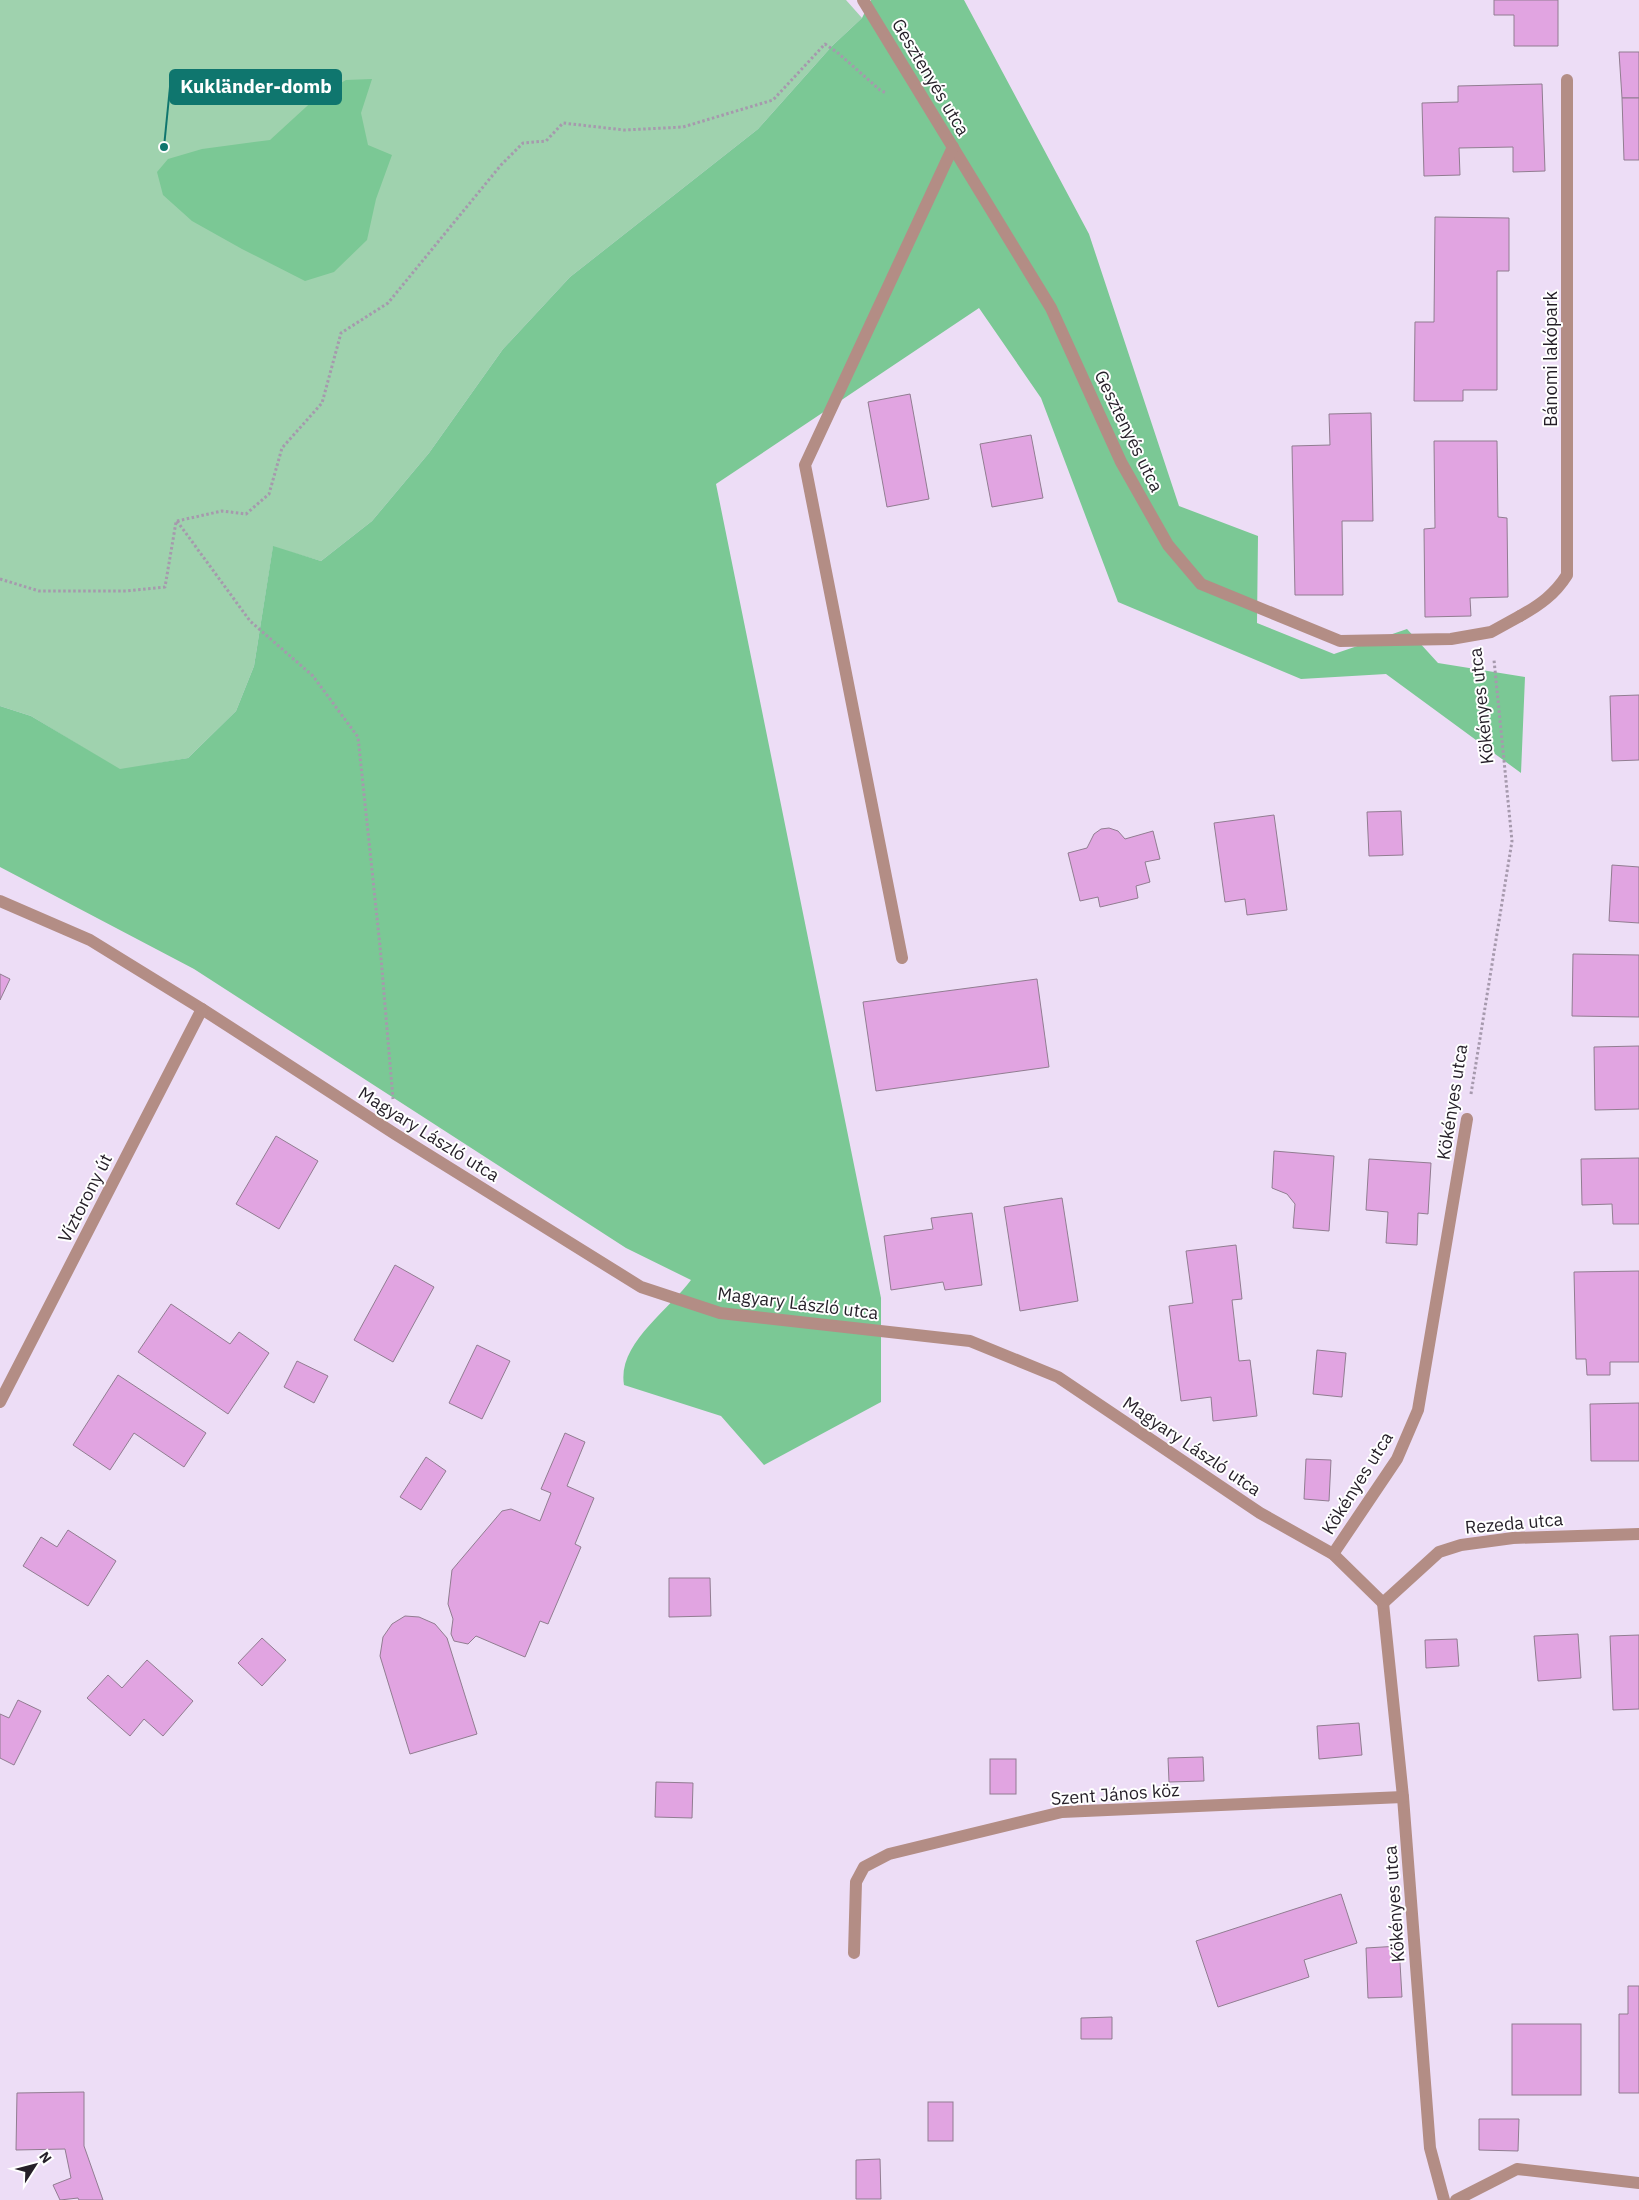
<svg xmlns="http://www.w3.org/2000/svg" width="1639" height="2200" viewBox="0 0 1639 2200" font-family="'IBM Plex Sans',sans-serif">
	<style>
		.green { fill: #9fd2ae }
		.forest { fill: #7bc895 }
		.building { fill: #e1a4e1; stroke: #917d91 }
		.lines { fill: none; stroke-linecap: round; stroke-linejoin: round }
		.path { stroke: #a699ad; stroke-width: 3; stroke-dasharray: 2.5 2.5; stroke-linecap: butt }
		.lane { stroke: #b38d85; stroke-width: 12 }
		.street { stroke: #b38d85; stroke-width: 12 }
		.labels { text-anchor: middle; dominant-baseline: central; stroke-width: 4; stroke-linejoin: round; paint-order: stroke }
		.street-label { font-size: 18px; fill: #251f28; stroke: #fff }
		.leader { fill: none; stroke: #0f766e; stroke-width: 2 }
		.callout-dot { fill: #0f766e; stroke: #fff; stroke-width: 2 }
		.callout { fill: #0f766e; stroke: #0f766e; stroke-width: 2 }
		.callout-label { font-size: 19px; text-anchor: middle; font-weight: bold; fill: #fff }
	</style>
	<rect width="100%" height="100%" fill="#edddf6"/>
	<path class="green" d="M0,0H846L862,18L832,46L758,129L570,277L503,349L429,453L372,521L321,561L273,547L254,666L236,711L188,758L120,770L31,716L0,706Z"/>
	<g class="forest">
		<path d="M871,0H964L1089,234L1179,506L1258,536L1257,623L1334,654L1407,629L1438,663L1525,677L1521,773L1386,674L1301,679L1118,602L1041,398L979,308L716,484L881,1298V1402L764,1465L721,1416L624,1385C617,1344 669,1310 691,1280L626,1248L194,969L0,867V706L31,716L120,769L188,758L236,711L254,666L273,546L321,561L372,521L429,453L503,349L570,277L758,129L832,46L862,18Z"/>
		<path d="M372,79L361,113L368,145L392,155L376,199L367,240L334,272L305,281L242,249L192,221L163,195L157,172L168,159L202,149L270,140L318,96L346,80Z"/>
	</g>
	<g class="building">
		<path d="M1494,0H1558V46H1514V15H1494Z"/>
		<path d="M1619,52H1639V98H1622Z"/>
		<path d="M1542,84L1545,171L1513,172V147L1459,148L1460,175L1424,176L1422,103L1458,102V86Z"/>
		<path d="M1622,98H1639V160H1624Z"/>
		<path d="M1435,217L1509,218V271H1497V390H1463V401H1414L1415,322H1434Z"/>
		<path d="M910,394L929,499L887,507L868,402Z"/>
		<path d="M1371,413L1373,521H1342L1343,595H1295L1292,446L1330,445L1329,414Z"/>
		<path d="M1031,435L1043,498L992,507L980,444Z"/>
		<path d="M1434,441H1497L1498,517L1507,518L1508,597L1470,598L1471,616L1425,617L1424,529L1435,528Z"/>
		<path d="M1639,695V760L1612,761L1610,696Z"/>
		<path d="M1401,811L1403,855L1369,856L1367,812Z"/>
		<path d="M1274,815L1287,910L1247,915L1245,899L1225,902L1214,823Z"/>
		<path d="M1109,828L1118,831L1125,839L1153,831L1160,859L1145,862L1150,882L1136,886L1138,898L1100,907L1098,897L1080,901L1068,853L1087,848L1094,834L1101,829Z"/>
		<path d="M1612,865L1639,867V923L1609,921Z"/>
		<path d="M1573,954L1639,955V1017L1572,1016Z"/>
		<path d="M0,974L10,979L0,1000Z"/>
		<path d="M1037,979L1049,1067L876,1091L863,1002Z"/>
		<path d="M1639,1046V1109L1595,1110L1594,1047Z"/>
		<path d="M276,1136L318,1161L279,1229L236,1204Z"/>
		<path d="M1274,1151L1334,1156L1329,1231L1293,1228L1295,1204L1287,1194L1272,1188Z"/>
		<path d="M1639,1158V1224H1613L1612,1204L1582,1205L1581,1159Z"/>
		<path d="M1369,1159L1431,1163L1428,1214L1418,1213L1417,1245L1386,1243L1388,1212L1366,1210Z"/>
		<path d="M1062,1198L1078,1301L1020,1311L1004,1207Z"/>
		<path d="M972,1213L982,1285L945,1290L943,1282L891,1290L884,1236L933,1229L931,1218Z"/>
		<path d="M1236,1245L1242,1299L1232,1300L1239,1361L1250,1360L1257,1416L1213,1421L1211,1397L1181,1401L1169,1306L1193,1303L1186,1251Z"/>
		<path d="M395,1265L434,1287L393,1362L354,1340Z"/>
		<path d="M1639,1271V1362H1610V1375H1587L1586,1359H1576L1574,1272Z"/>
		<path d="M171,1304L230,1344L239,1332L269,1353L228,1414L138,1352Z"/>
		<path d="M477,1345L510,1361L482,1419L449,1403Z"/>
		<path d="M1317,1350L1346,1353L1342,1397L1313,1394Z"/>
		<path d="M297,1361L328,1376L314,1403L284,1387Z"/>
		<path d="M118,1375L206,1433L184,1467L134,1433L110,1470L73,1445Z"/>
		<path d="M1639,1403V1461H1591L1590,1404Z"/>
		<path d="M565,1433L585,1442L567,1486L594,1498L575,1544L581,1547L548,1624L540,1621L525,1657L476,1636L468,1644L454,1641L451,1634L453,1619L448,1604L452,1570L502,1511L511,1509L540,1521L551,1493L541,1489Z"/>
		<path d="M426,1457L446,1471L421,1510L400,1497Z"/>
		<path d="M1306,1459L1331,1460L1329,1501L1304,1499Z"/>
		<path d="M68,1530L116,1561L88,1606L23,1566L41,1537L57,1547Z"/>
		<path d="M669,1578H710L711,1616L669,1617Z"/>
		<path d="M405,1616L419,1617L435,1624L447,1638L477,1734L410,1754L380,1656L383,1637L392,1624Z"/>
		<path d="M1578,1634L1581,1678L1538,1681L1534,1636Z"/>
		<path d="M1639,1635V1709L1613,1710L1610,1636Z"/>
		<path d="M262,1638L286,1660L262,1686L238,1663Z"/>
		<path d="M1457,1639L1459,1666L1426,1668L1425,1640Z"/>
		<path d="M147,1660L193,1701L163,1736L144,1719L130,1736L87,1698L108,1675L122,1688Z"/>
		<path d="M18,1700L41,1711L14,1765L0,1758V1714L9,1718Z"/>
		<path d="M1359,1723L1362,1755L1319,1759L1317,1726Z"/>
		<path d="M1203,1757L1204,1781L1169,1782L1168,1758Z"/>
		<rect x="990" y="1759" width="26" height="35"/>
		<path d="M656,1782L693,1783L692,1818L655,1817Z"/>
		<path d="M1341,1894L1357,1943L1304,1960L1309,1977L1218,2007L1196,1941Z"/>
		<path d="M1399,1946L1402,1997L1368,1998L1366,1948Z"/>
		<path d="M1628,1986H1639V2093H1619V2014H1628Z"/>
		<path d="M1112,2017V2039H1081V2018Z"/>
		<rect x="1512" y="2024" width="69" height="71"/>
		<path d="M84,2092V2146L103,2200H79L78,2198L60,2200L53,2185L71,2178L65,2149L16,2150L17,2093Z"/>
		<rect x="928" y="2102" width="25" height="39"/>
		<path d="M1479,2119H1519L1518,2151L1479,2150Z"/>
		<path d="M880,2159L881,2199H856V2160Z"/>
	</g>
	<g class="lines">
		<g class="path">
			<path d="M177,521L222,511L246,514L269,494L282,448L322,403L341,333L388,303L501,165L523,143L546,141L563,123L624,130L683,127L773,100L825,44L838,53L880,90L886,93"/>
			<path d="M177,521L250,621L313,676L358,737L380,946L393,1099"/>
			<path d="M0,579L39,591H126L165,587L176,522"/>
			<path d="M1471,1094L1512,841L1494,660"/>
		</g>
		<path class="lane" d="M1520,616C1540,605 1555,594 1567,575V80"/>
		<g class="street">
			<path d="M863,0L1051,308L1121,462L1168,545L1201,584L1340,641L1451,639L1491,632L1520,616"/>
			<path d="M0,901L90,940L202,1009L395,1134L641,1287L720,1313L970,1341L1058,1377L1260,1513L1333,1554L1383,1603"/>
			<path d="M902,958L805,465L953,147"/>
			<path d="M0,1402L202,1009"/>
			<path d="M1333,1554L1397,1459L1418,1410L1467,1119"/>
			<path d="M1383,1603L1403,1797L1430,2148L1444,2200"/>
			<path d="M1383,1603L1439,1552L1461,1545L1513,1538L1639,1534"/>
			<path d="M854,1953L856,1882L864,1867L889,1854L1062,1812L1403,1797"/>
			<path d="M1456,2200L1517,2169L1639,2183"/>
		</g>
	</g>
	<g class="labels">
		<g class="street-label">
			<text transform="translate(931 77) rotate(59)">Gesztenyés utca</text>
			<text transform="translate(1550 359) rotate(-90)">Bánomi lakópark</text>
			<text transform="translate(1129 431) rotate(64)">Gesztenyés utca</text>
			<text transform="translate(1481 706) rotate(-96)">Kökényes utca</text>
			<text transform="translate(1452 1102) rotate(-81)">Kökényes utca</text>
			<text transform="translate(429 1134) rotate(32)">Magyary László utca</text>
			<text transform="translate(85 1198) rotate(-63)">Víztorony út</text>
			<text transform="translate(798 1303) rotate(7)">Magyary László utca</text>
			<text transform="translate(1192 1446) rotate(34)">Magyary László utca</text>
			<text transform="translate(1357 1483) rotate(-58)">Kökényes utca</text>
			<text transform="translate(1514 1523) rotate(-5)">Rezeda utca</text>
			<text transform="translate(1115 1794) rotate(-4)">Szent János köz</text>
			<text transform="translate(1394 1904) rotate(-94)">Kökényes utca</text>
		</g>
	</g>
	<path class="leader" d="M164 147L170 87"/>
	<circle class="callout-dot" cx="164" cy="147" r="5"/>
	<rect class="callout" x="170" y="70" width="171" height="34" rx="5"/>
	<g class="callout-label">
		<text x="256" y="93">Kukländer-domb</text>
	</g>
	<g transform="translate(35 2165) rotate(54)" stroke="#ffffff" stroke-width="4" paint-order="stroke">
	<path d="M0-4L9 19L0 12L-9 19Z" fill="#251f28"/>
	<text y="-8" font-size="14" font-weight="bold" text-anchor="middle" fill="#251f28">N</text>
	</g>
</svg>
